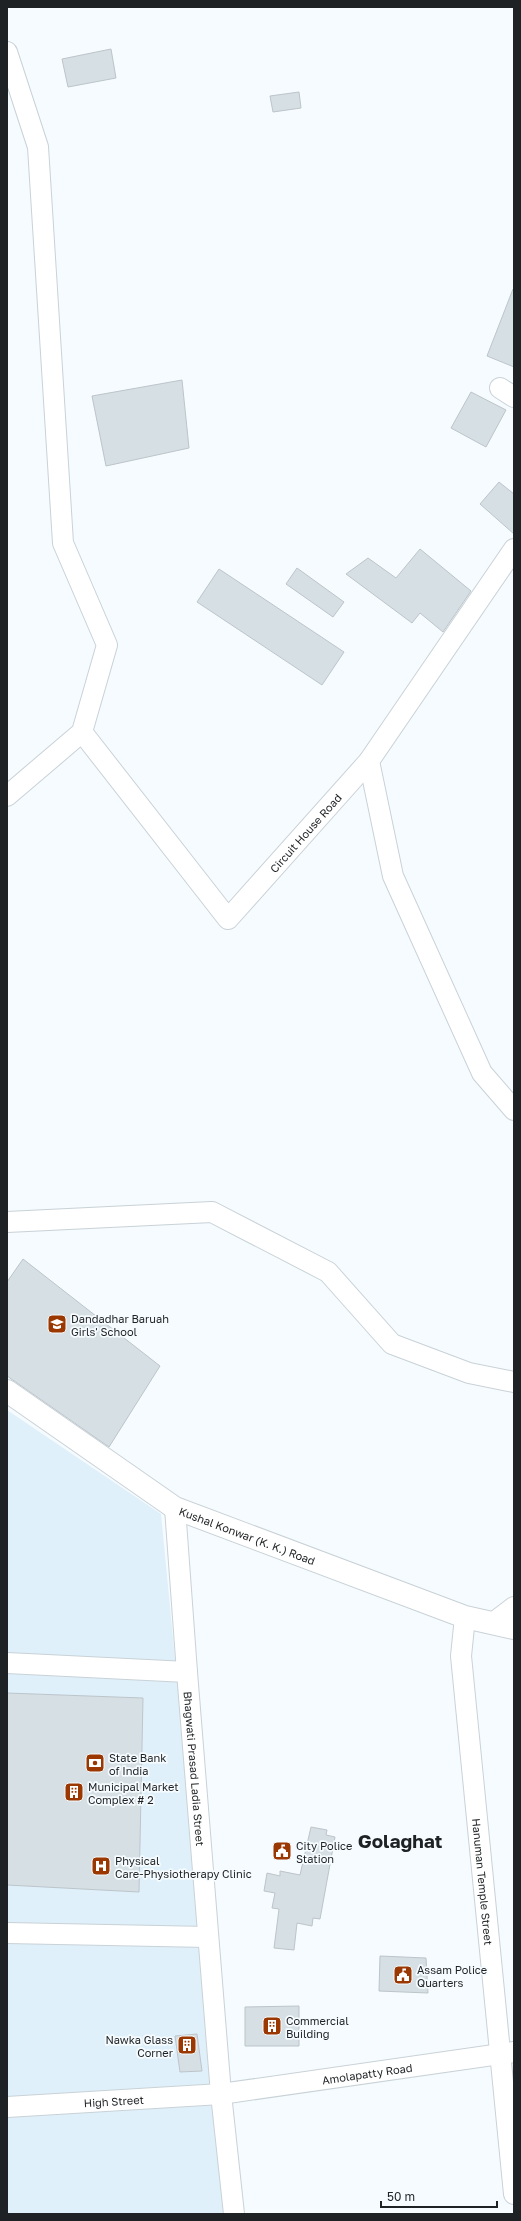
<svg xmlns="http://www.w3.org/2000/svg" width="521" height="2221" viewBox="0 0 521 2221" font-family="'Golos Text',sans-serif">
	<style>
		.built { fill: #dff0fa }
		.building { fill: #d6dfe4; stroke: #bdc5cb }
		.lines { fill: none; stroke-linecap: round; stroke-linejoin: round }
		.minor-casing { stroke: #c9d2d7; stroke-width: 22 }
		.major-casing { stroke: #c9d2d7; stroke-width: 24 }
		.minor { stroke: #fff; stroke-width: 20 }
		.major { stroke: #fff; stroke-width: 22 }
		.labels { text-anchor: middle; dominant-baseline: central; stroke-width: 3.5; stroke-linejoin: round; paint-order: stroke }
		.street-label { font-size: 11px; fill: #1f2224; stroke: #f5fbfe }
		.poi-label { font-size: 11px; fill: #1f2224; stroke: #f5fbfe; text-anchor: start }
		.town-label { font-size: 19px; font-weight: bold; fill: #1f2224; stroke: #f5fbfe }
	</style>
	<rect width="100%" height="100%" fill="#f5fbfe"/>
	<path class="built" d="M7,1410L161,1514L229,2214H7Z"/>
	<g class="building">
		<path d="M111,49L116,78L68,87L62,59Z"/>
		<path d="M299,92L301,108L273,112L270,96Z"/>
		<path d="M513,289H514V367L487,356Z"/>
		<path d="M182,380L189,448L106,466L92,396Z"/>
		<path d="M471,392L506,410L486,447L451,428Z"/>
		<path d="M499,482L514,494V534L480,504Z"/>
		<path d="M420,549L471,591L443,632L420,613L412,623L346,574L368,558L396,578Z"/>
		<path d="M297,568L344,602L333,617L286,584Z"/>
		<path d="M219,569L344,652L322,685L197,602Z"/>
		<path d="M23,1259L160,1366L109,1447L7,1376V1282Z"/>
		<path d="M7,1693L143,1698L139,1892L7,1885Z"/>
		<path d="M311,1827L327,1830L326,1835L335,1837L320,1919L313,1918L312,1926L297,1923L294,1950L274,1948L279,1909L272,1908L275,1893L264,1891L267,1873L280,1876V1871L300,1875Z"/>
		<path d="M380,1956L426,1958L428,1993L379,1991Z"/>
		<path d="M299,2006V2046H245V2007Z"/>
		<path d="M197,2034L202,2071L180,2072L175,2036Z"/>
	</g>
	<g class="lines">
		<defs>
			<g id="minor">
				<path d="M7,52L38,147L63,543L107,645L82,732L7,796"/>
				<path d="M500,388L514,397"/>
				<path id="s1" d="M82,732L228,919L369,761L514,549"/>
				<path d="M369,761L393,876L482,1073L514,1110"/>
				<path d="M7,1222L212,1212L328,1272L392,1344L469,1373L514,1382"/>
				<path id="s2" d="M465,1617L461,1656L514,2194"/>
				<path d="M493,1623L514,1607"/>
				<path d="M7,1663L187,1672L175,1508"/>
				<path id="s3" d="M187,1672L221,2094L234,2214"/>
				<path d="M7,1933L208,1937"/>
				<path id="s4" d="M7,2107L221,2094L514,2052"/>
			</g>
			<g id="major">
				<path id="s5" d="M7,1391L175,1508L465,1617L514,1628"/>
			</g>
		</defs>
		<use href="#minor" class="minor-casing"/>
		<use href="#major" class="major-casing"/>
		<use href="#minor" class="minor"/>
		<use href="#major" class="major"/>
	</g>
	<defs>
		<symbol id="school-square" viewBox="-11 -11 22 22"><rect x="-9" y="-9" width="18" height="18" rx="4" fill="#9b3700" stroke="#f5fbfe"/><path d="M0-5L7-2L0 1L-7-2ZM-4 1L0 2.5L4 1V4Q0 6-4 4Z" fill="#fff"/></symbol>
		<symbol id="bank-square" viewBox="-11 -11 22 22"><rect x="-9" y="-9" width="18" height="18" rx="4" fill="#9b3700" stroke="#f5fbfe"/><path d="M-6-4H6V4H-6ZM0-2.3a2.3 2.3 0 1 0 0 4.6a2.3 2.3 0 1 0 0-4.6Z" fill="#fff"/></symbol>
		<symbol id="building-square" viewBox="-11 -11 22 22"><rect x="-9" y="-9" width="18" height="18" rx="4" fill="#9b3700" stroke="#f5fbfe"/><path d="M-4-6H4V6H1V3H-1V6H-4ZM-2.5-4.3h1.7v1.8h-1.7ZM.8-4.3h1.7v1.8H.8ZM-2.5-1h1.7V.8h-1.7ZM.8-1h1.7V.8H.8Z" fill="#fff"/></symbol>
		<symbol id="civic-square" viewBox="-11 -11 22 22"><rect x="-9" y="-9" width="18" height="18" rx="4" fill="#9b3700" stroke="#f5fbfe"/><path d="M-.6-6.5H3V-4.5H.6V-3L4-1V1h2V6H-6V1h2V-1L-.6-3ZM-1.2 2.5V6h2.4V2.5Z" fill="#fff"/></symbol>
		<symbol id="hospital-square" viewBox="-11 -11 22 22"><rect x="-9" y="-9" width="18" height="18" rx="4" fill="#9b3700" stroke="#f5fbfe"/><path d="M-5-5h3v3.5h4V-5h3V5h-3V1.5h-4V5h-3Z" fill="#fff"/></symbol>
	</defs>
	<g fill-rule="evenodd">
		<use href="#school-square" x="46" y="1313" width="22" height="22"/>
		<use href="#bank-square" x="84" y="1752" width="22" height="22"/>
		<use href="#building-square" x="63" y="1781" width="22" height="22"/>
		<use href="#civic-square" x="271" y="1840" width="22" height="22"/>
		<use href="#hospital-square" x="90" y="1855" width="22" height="22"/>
		<use href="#civic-square" x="392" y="1964" width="22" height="22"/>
		<use href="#building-square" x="261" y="2015" width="22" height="22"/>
		<use href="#building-square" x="176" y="2034" width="22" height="22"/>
	</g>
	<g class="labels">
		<g class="street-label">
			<text stroke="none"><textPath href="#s1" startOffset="353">Circuit House Road</textPath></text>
			<text stroke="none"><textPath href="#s5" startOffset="282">Kushal Konwar (K. K.) Road</textPath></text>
			<text stroke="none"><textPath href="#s3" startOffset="97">Bhagwati Prasad Ladia Street</textPath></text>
			<text stroke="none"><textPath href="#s2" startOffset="266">Hanuman Temple Street</textPath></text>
			<text stroke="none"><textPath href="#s4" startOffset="362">Amolapatty Road</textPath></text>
			<text stroke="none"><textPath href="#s4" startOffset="107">High Street</textPath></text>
		</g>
		<g class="poi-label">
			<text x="71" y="1318">Dandadhar Baruah<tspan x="71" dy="13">Girls' School</tspan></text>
			<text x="109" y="1757">State Bank<tspan x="109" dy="13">of India</tspan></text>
			<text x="88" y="1786">Municipal Market<tspan x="88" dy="13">Complex # 2</tspan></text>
			<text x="296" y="1845">City Police<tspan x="296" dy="13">Station</tspan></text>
			<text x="115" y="1860">Physical<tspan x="115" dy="13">Care-Physiotherapy Clinic</tspan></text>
			<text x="417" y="1969">Assam Police<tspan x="417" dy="13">Quarters</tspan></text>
			<text x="286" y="2020">Commercial<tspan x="286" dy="13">Building</tspan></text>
			<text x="173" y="2039" text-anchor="end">Nawka Glass<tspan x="173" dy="13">Corner</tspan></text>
		</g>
		<g class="town-label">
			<text x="400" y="1840">Golaghat</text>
		</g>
	</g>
	<rect width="521" height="2221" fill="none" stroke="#1f2224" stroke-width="16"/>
	<path d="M381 2201v6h116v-6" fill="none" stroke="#1f2224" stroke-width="2"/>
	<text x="387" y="2201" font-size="12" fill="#1f2224" stroke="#f5fbfe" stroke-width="3" paint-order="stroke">50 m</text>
</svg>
